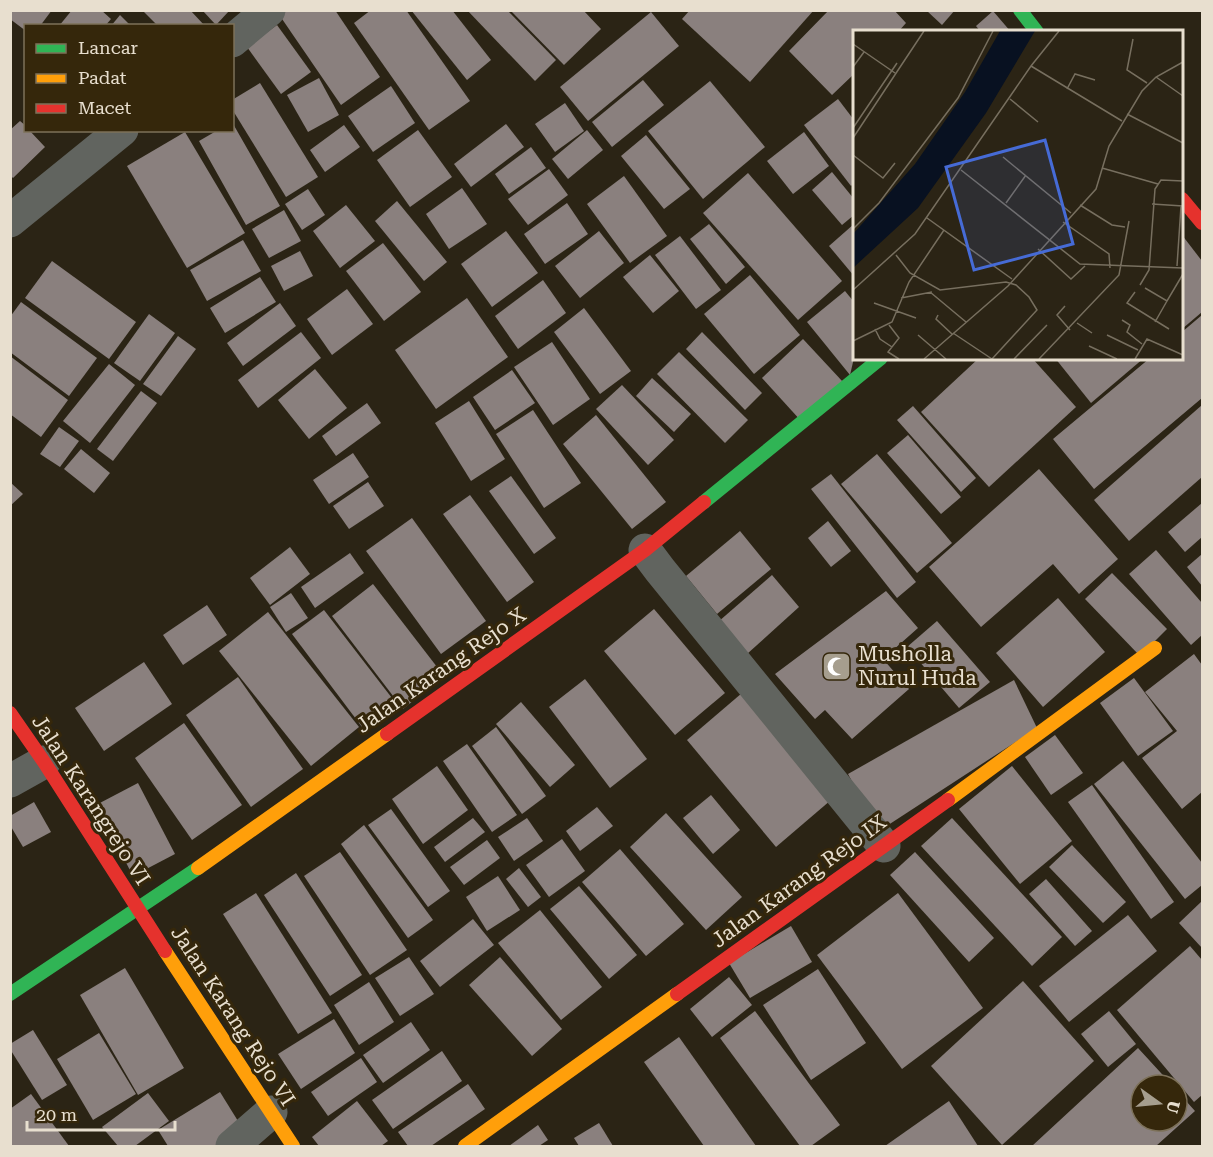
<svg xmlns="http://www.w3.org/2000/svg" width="1213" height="1157" viewBox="0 0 1213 1157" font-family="'Roboto Serif',serif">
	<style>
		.building { fill: #8a807e }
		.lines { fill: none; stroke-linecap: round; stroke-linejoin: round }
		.street { stroke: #61645f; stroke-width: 33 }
		.fast { stroke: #30b455; stroke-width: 14 }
		.slow { stroke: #ff9f0a; stroke-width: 14 }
		.jam { stroke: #e5322d; stroke-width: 14 }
		.labels { text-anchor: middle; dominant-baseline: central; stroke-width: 6; stroke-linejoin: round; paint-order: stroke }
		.poi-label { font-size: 21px; fill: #e8dfcf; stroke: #35270b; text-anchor: start }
		.street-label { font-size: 21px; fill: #e8dfcf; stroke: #35270b }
		.inset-road { fill: none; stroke: #776f5f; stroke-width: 1.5 }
		.view { fill: #466bd6; fill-opacity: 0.15; stroke: #466bd6; stroke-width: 3 }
		.inset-edge { fill: none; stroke: #e8dfcf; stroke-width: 3 }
	</style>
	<rect width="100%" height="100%" fill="#2b2415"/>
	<g class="building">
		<path d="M10,10H52L40,26H26V31L10,19Z"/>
		<path d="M72,10H101L111,19L105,26H59Z"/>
		<path d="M142,10H190L205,26H158Z"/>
		<path d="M202,10H230L216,25Z"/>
		<path d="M288,10H335L380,77L341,105L280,16Z"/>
		<path d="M371,10H406L470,101L429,130L354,23Z"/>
		<path d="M411,10H452L491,60L467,80Z"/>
		<path d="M467,10H507L556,60L535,81Z"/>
		<path d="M510,10H583L601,29L564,65Z"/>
		<path d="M690,10H814L750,82L682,19Z"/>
		<path d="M829,10H894L906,23L898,32H854V74L832,95L789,51Z"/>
		<path d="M926,10H955L942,25Z"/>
		<path d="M993,11L1011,32H981L976,26Z"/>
		<path d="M651,12L679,46L588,121L560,87Z"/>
		<path d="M120,15L131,26H111Z"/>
		<path d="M277,25L311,72L281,94L247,47Z"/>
		<path d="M319,78L339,115L308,132L287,95Z"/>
		<path d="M643,80L664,105L612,147L592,122Z"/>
		<path d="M710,81L765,147L703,199L648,131Z"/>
		<path d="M260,83L318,177L286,197L232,109V100Z"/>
		<path d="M391,86L415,123L373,152L348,116Z"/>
		<path d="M838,99L854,120V183L851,186L804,125Z"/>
		<path d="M565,103L584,131L555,152L535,124Z"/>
		<path d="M20,121L26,126V130H29L45,147L13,178L10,175V130Z"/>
		<path d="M232,122L280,206L246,225L199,141L218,130H232Z"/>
		<path d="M506,124L524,147L471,187L454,164Z"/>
		<path d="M344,125L360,147L325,172L310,150Z"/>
		<path d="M418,130L452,177L410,207L377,160Z"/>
		<path d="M587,130L603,150L568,179L552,159Z"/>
		<path d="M185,132L245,233L187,268L127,166Z"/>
		<path d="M804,132L829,166L793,194L767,161Z"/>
		<path d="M646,135L690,189L664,209L621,156Z"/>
		<path d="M531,147L546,168L509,194L495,174Z"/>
		<path d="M549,169L568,195L528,225L508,199Z"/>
		<path d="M832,172L854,199V215L842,225L812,190Z"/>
		<path d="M748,173L842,281L798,320L703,213Z"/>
		<path d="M624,176L667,236L630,263L587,204Z"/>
		<path d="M462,188L487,224L449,249L426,214Z"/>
		<path d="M308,189L325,215L302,230L285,204Z"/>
		<path d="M397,201L447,262L424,281L375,221Z"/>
		<path d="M567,203L588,234L545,264L524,234Z"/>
		<path d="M346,205L375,241L340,268L313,231Z"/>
		<path d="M284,210L301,241L269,258L252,229Z"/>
		<path d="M709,224L745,267L726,284L690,239Z"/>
		<path d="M854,224V276L829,246Z"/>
		<path d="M506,231L538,273L492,307L461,264Z"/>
		<path d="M599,231L624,263L580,298L555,266Z"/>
		<path d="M1182,235L1202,261V312L1182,329Z"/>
		<path d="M680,236L721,290L696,309L655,255Z"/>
		<path d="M243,240L261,271L207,301L190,270Z"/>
		<path d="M383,243L421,292L384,321L346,271Z"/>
		<path d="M300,251L313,276L284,291L271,266Z"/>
		<path d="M650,255L679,291L653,313L623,277Z"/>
		<path d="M52,261L136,322L109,359L25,298Z"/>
		<path d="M750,275L800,335L754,374L704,314Z"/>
		<path d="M260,277L276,302L225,333L210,308Z"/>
		<path d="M543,280L566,313L518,349L495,316Z"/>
		<path d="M347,289L373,324L332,355L307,319Z"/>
		<path d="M845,291L854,302V358L850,375L807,322Z"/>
		<path d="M467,298L508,357L436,409L395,350Z"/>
		<path d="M21,302L97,358L69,396L10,352V317Z"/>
		<path d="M280,303L296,326L243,366L227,343Z"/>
		<path d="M584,308L631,371L600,394L554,332Z"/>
		<path d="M149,314L175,333L140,381L114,363Z"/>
		<path d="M1202,315V398L1094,489L1053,439L1150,358H1182V332Z"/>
		<path d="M301,332L321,358L258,408L238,380Z"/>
		<path d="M702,332L762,393L745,410L686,349Z"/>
		<path d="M178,336L196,349L161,396L143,384Z"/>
		<path d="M803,339L843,382L802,422L762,378Z"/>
		<path d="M552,342L590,399L553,425L514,367Z"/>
		<path d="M679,352L748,420L725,443L657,374Z"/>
		<path d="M10,356L68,400L41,437L10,414Z"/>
		<path d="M979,358H1032L1076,407L989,487L921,412Z"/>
		<path d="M1055,358H1144L1091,403Z"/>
		<path d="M109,364L135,385L90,443L63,421Z"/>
		<path d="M315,369L347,408L309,439L278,400Z"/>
		<path d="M512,370L535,403L495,430L473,397Z"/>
		<path d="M652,378L691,414L674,432L636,396Z"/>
		<path d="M622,385L674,440L648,465L596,409Z"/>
		<path d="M141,391L157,403L113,461L97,449Z"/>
		<path d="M469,401L505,459L471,481L435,423Z"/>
		<path d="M367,403L381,423L336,456L322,436Z"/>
		<path d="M1202,405V477L1129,541L1094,500Z"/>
		<path d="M913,406L976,478L961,492L897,420Z"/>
		<path d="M533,410L581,483L544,508L496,434Z"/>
		<path d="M596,415L666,502L632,529L563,444Z"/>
		<path d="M59,427L79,441L60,467L40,454Z"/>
		<path d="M908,435L961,497L941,514L887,453Z"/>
		<path d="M81,449L110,473L94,493L64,469Z"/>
		<path d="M353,453L369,477L329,504L313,480Z"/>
		<path d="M877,454L952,543L917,573L841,484Z"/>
		<path d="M1039,469L1118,559L1079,594L1053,564L981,627L929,567Z"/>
		<path d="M831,474L916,582L897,598L811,489Z"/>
		<path d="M511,476L556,538L534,554L489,491Z"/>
		<path d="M10,482L23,494L10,506Z"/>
		<path d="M368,482L384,506L349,529L333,506Z"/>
		<path d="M470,495L534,582L507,602L443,514Z"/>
		<path d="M1202,503V537L1185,552L1168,532Z"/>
		<path d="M412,518L486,621L441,654L366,551Z"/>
		<path d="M828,521L851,551L831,567L808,538Z"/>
		<path d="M740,531L771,569L717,614L686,576Z"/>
		<path d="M290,547L310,574L270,605L250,578Z"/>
		<path d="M1156,550L1202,603V635L1191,645L1129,574Z"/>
		<path d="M350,553L364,573L315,608L301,587Z"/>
		<path d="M1202,554V586L1187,567Z"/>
		<path d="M1112,573L1167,629L1140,656L1085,599Z"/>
		<path d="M772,575L799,607L747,654L718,622Z"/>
		<path d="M373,584L444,676L403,709L332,616Z"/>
		<path d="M886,591L918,628L883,659L909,689L852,739L825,710L815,719L775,674Z"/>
		<path d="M291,593L308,618L286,632L270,607Z"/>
		<path d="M1058,598L1105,652L1043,707L996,653Z"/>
		<path d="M207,605L227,635L183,665L163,635Z"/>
		<path d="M654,609L725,693L675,735L604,651Z"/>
		<path d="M324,610L395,702L362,727L292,634Z"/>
		<path d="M268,612L359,727L311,766L219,651Z"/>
		<path d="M937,621L990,682L959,708L907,647Z"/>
		<path d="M1194,654L1202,665V792L1182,809L1142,758L1177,731L1145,692Z"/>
		<path d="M144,662L172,704L104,751L75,708Z"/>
		<path d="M238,677L303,769L251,807L186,715Z"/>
		<path d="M1134,678L1173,731L1138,756L1100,703Z"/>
		<path d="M585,679L647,759L610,788L549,707Z"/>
		<path d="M1014,680L1037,728L879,831L848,774Z"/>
		<path d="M742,693L831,800L776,847L687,740Z"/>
		<path d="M521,702L575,765L550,787L496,724Z"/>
		<path d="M184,723L242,805L192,840L135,758Z"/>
		<path d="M496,727L546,796L522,814L472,746Z"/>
		<path d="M1055,735L1083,773L1051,795L1025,757Z"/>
		<path d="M467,744L517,815L492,832L443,761Z"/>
		<path d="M1123,761L1202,863V885L1185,899L1094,784Z"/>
		<path d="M437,766L468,810L423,844L392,799Z"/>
		<path d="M1012,766L1072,841L1020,884L959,809Z"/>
		<path d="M138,783L175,854L133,876L96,805Z"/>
		<path d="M1092,785L1174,902L1151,919L1068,802Z"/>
		<path d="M711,795L740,830L713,854L683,818Z"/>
		<path d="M34,802L51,832L23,847L10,825V816Z"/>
		<path d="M597,807L613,826L580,851L566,831Z"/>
		<path d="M391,809L450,891L428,907L368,825Z"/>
		<path d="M666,813L742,897L706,930L630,847Z"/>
		<path d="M473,818L485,832L445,862L434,847Z"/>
		<path d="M527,818L543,841L514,861L498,837Z"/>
		<path d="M952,818L1062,937L1032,966L921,846Z"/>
		<path d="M364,825L433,920L408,938L341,844Z"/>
		<path d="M562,839L585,871L549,897L526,865Z"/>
		<path d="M487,840L500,858L464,885L450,867Z"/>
		<path d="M1072,845L1126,902L1103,923L1049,867Z"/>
		<path d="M620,849L684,924L646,956L582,882Z"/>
		<path d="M340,852L407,950L370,975L304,876Z"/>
		<path d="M915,852L994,938L969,962L890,875Z"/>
		<path d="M519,868L541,897L528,907L506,879Z"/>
		<path d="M296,873L362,975L330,996L264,895Z"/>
		<path d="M498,876L520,910L487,931L466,897Z"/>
		<path d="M1046,879L1092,931L1075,946L1029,894Z"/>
		<path d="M579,886L637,955L609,979L550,909Z"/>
		<path d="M256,893L332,1013L298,1034L223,914Z"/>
		<path d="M898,893L983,1008L902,1069L817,955Z"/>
		<path d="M1202,901V948L1179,923Z"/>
		<path d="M540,910L602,987L561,1020L498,943Z"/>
		<path d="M1128,915L1157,951L1069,1022L1039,986Z"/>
		<path d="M473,919L494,945L440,987L420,961Z"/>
		<path d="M791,926L812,962L750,998L729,963Z"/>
		<path d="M1190,946L1202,960V1095L1194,1102L1117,1010Z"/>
		<path d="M409,957L434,994L400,1016L375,978Z"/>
		<path d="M500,957L562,1029L532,1056L469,985Z"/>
		<path d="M125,968L184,1068L138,1095L80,995Z"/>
		<path d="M818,969L866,1043L811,1080L763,1005Z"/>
		<path d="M729,977L752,1005L712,1037L690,1009Z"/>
		<path d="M1023,981L1094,1061L1002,1145L931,1066Z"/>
		<path d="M369,982L394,1022L359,1045L334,1005Z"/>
		<path d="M755,1011L840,1125L811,1146H800L720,1038Z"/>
		<path d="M1109,1011L1136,1044L1108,1067L1081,1034Z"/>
		<path d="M334,1019L355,1053L301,1089L278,1054Z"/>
		<path d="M411,1022L430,1050L383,1083L363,1055Z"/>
		<path d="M33,1030L67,1085L42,1100L10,1049V1044Z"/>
		<path d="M99,1033L136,1094L93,1120L57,1059Z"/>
		<path d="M679,1037L756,1146H704L644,1062Z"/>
		<path d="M1138,1048L1172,1085H1141V1121H1177V1091L1195,1111L1156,1146H1032Z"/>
		<path d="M442,1051L462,1081L393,1129L372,1100Z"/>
		<path d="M361,1058L377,1082L328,1116L311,1092Z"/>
		<path d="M468,1084L485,1109L431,1146H408L398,1132Z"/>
		<path d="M220,1092L246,1134L226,1146H168L158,1130Z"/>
		<path d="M148,1093L169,1121L135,1146H118L102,1127Z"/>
		<path d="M31,1094L69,1146H10V1109Z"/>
		<path d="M357,1101L388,1141L381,1146H319L312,1137Z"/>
		<path d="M949,1101L978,1146H885Z"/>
		<path d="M599,1123L613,1146H579L574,1138Z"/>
		<path d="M538,1125L548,1140L539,1146H509Z"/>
	</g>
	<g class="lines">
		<g class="street">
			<path d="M232,41L269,10"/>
			<path d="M10,221L122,130"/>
			<path d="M645,550L660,570L884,846"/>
			<path d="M10,781L44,762"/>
			<path d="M232,1146L271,1112"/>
		</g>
		<g class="fast">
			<path d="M1020,10L1037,32"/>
			<path d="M704,502L881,358"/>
			<path d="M10,994L198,868"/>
		</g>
		<g class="slow">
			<path d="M948,800L1155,648"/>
			<path d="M198,868L387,734"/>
			<path d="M165,951L293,1146"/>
			<path d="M465,1146L677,994"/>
		</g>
		<g class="jam">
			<path d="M1182,199L1202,223"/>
			<path d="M10,713L44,762L165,951"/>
			<path d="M387,734L645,550L704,502"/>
			<path d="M677,994L948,800"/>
		</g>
	</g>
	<defs>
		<symbol id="mosque-square" viewBox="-11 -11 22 22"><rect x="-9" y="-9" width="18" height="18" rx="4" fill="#a69e8e" stroke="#35270b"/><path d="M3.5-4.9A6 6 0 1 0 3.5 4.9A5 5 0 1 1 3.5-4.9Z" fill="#fff"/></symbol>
	</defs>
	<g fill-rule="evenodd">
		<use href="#mosque-square" x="820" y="650" width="33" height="33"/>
	</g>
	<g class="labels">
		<g class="poi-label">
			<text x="858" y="654">Musholla<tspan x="858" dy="24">Nurul Huda</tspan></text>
		</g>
		<g class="street-label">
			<text transform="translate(441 670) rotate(-35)">Jalan Karang Rejo X</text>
			<text transform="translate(91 800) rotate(57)">Jalan Karangrejo VI</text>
			<text transform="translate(799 881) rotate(-36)">Jalan Karang Rejo IX</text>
			<text transform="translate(233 1016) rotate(57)">Jalan Karang Rejo VI</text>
		</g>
	</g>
	<g transform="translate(853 30)">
		<rect width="330" height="330" fill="#2b2415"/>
		<path d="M147,1H182L133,83L65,178L0,238V204L62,134L112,62Z" fill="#081121"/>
		<path class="inset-road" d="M280,9L274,40L294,53M0,14L42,43M178,36L269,91M0,37L11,22M303,47L330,66M214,59L222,44L242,50M157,69L185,92M274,84L330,113M0,98L44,33M0,108L71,1M0,125L30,148L42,133M150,127L218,183M249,138L305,154M108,140L227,234L330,238M153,173L173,145M299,174L330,176M227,175L259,195L272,197M74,188L159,249M210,192L256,224L257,238M0,199L26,173L105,68L140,1M185,219L218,249L232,236M43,225L57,243L87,260L153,252L163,255L176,267L184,280L139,329M324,236L328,176M287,255L296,240L302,159L308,150L330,151M292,258L314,271L330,244M0,260L62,204L178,36L206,1M77,262L113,292M282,262L274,273L316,299M48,268L79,262M21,273L63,288M212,276L204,285L217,300M85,285L83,289L99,304M269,290L277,295L274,302L289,314M302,292L314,271M224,293L239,303M36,295L46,308L35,322L46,329M22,299L27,309L39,317M100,303L139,329M65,305L93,329M254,305L285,320M0,311L39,292L56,252L91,200M236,316L264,329M71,329L155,256L243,159L256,116L289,61L303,47L330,32M161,329L194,295M186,329L266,245L276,191M282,329L294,309L330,325"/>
		<path class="view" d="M192,110L220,214L121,240L93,137Z"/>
		<rect width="330" height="330" class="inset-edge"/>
	</g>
	<rect width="1213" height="1157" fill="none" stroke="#e8dfcf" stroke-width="24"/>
	<rect x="24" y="24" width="210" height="108" fill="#35270b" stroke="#7d7159" stroke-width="1.5"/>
	<rect x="36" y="44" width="30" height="9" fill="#30b455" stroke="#7d7159" stroke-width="1.5"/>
	<text x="78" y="54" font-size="18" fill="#e8dfcf">Lancar</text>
	<rect x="36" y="74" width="30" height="9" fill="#ff9f0a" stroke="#7d7159" stroke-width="1.5"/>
	<text x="78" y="84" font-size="18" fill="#e8dfcf">Padat</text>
	<rect x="36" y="104" width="30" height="9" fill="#e5322d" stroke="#7d7159" stroke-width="1.5"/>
	<text x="78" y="114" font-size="18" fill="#e8dfcf">Macet</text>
	<g transform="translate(1159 1103) rotate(105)"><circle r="28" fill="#35270b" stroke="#7d7159" stroke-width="1.5"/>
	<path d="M0-4.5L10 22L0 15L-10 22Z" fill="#a69e8e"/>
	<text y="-9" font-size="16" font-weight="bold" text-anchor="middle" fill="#e8dfcf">U</text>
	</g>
	<path d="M27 1121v9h148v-9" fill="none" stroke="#e8dfcf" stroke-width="3"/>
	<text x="36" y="1121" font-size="18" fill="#e8dfcf" stroke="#35270b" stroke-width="4.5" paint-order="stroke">20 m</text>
</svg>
